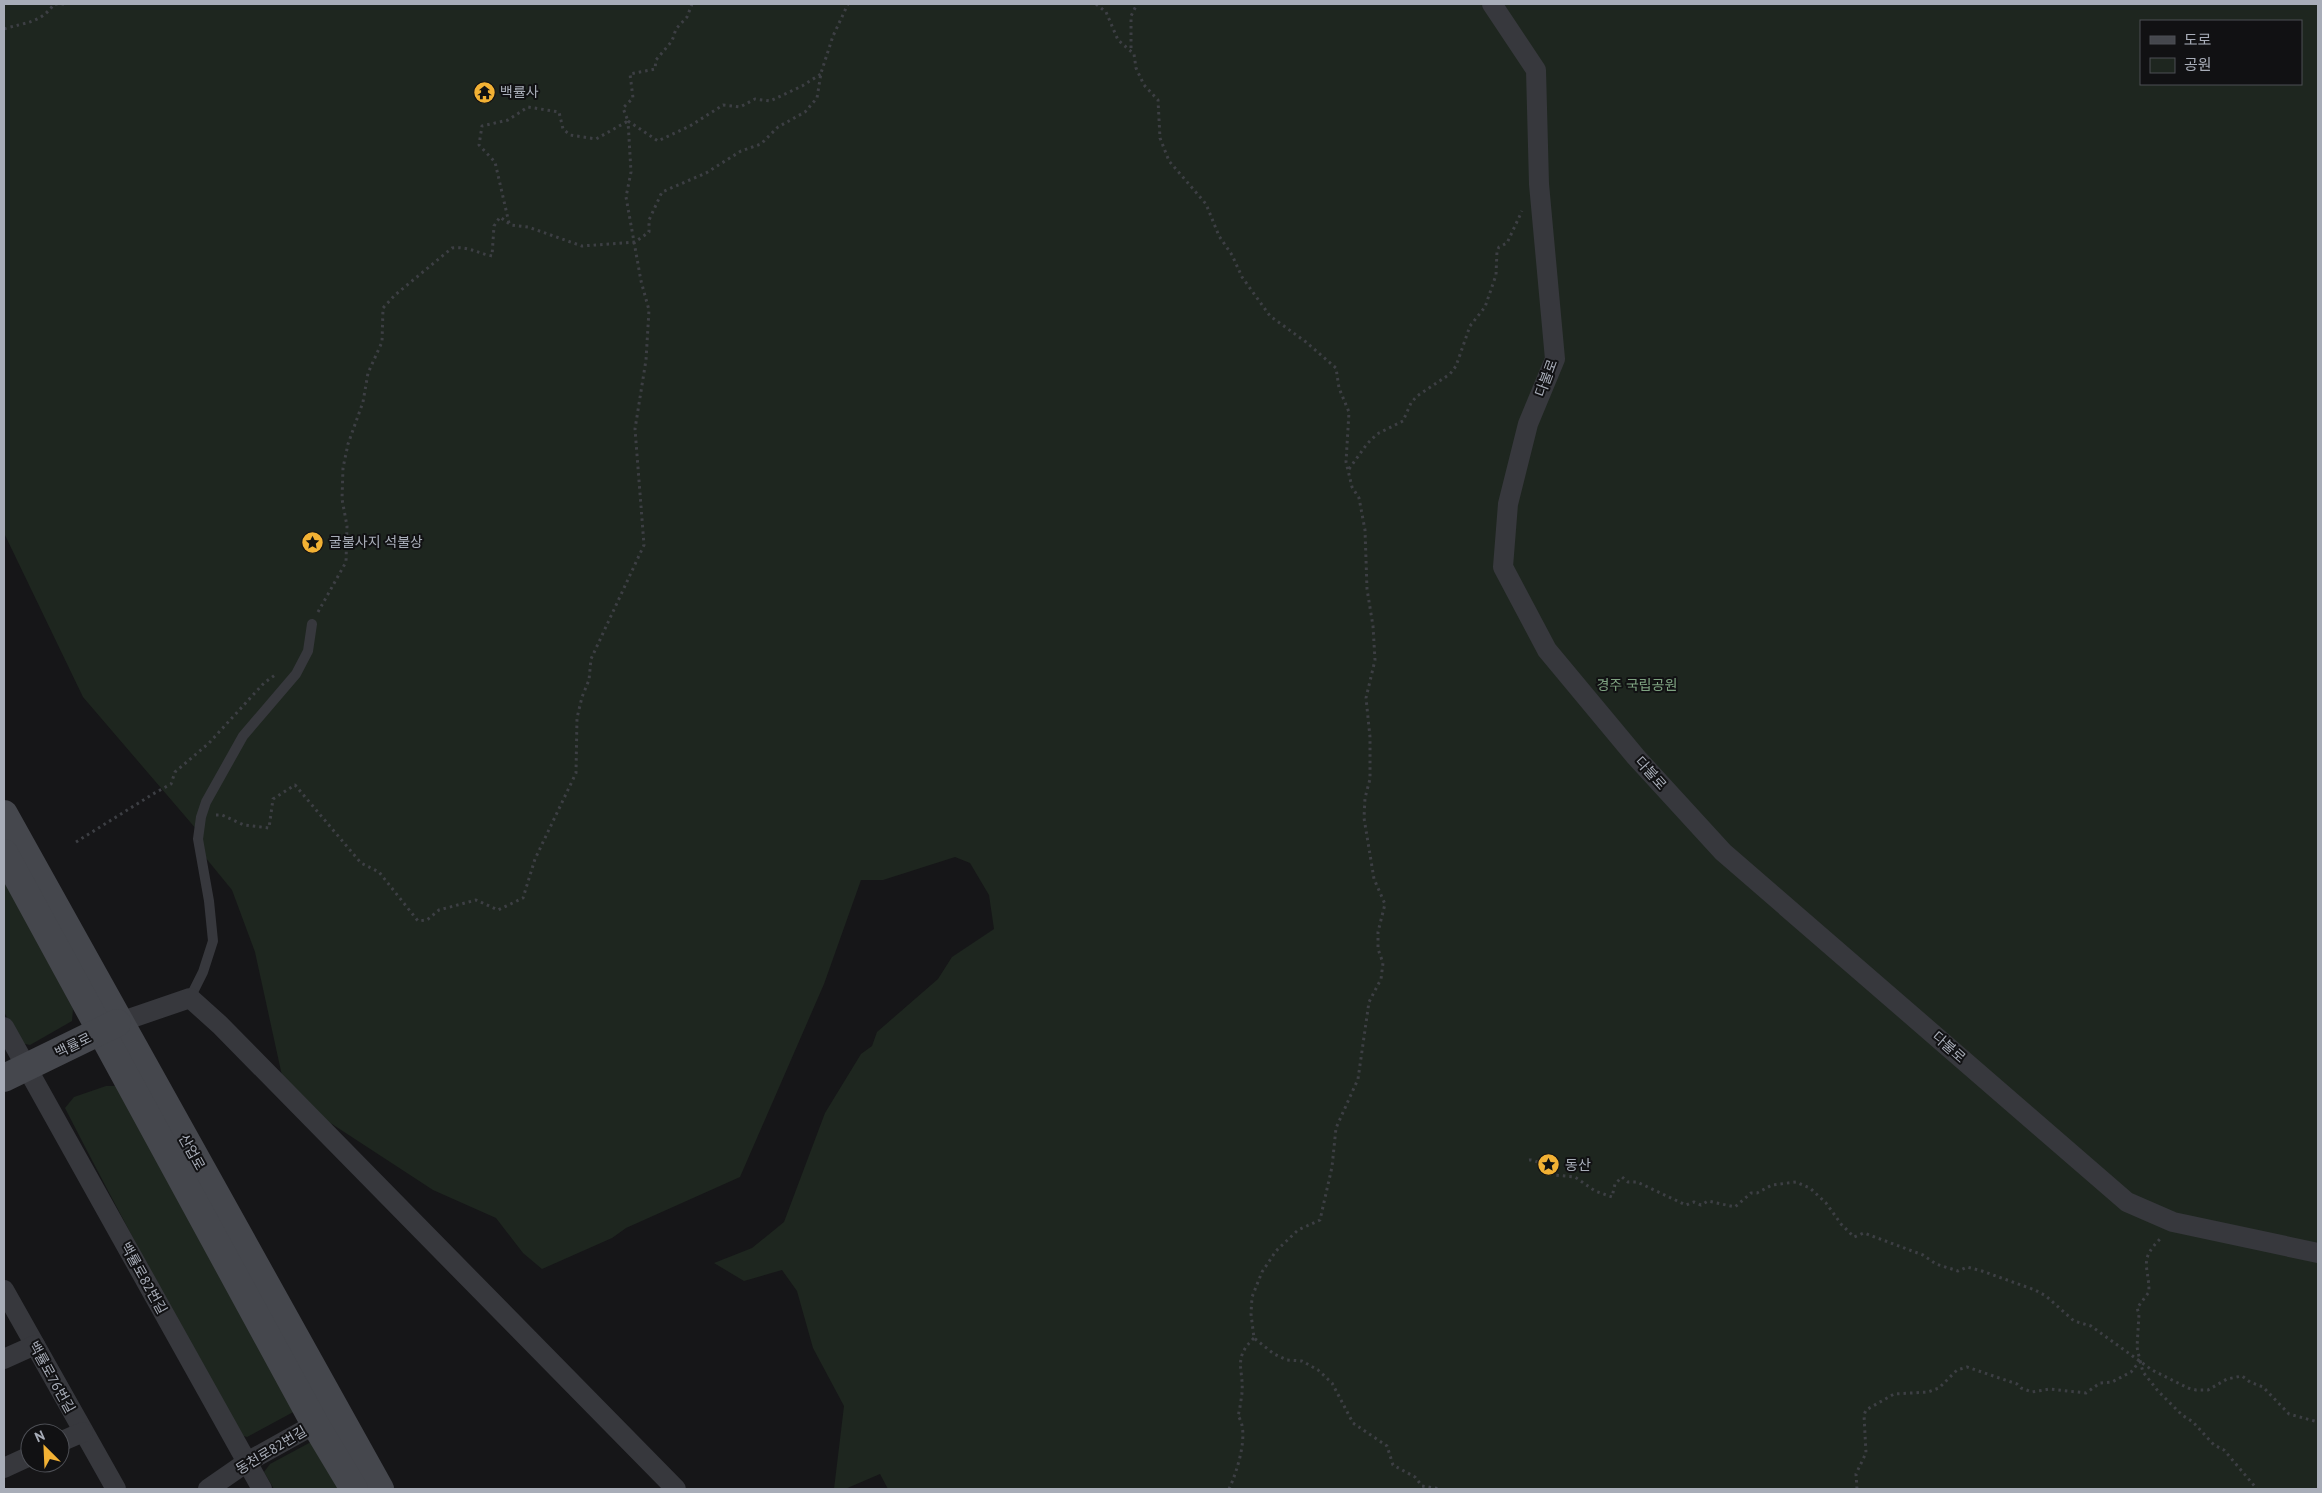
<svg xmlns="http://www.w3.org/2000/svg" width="2322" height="1493" viewBox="0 0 2322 1493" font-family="'PT Sans','Noto Sans KR',sans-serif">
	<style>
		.green { fill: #1e261f; fill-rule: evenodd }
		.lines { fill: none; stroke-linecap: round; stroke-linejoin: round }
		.path { stroke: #3d3f44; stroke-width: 3; stroke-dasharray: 2.5 4; stroke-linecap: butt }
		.lane { stroke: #37383d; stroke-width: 10 }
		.street { stroke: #37383d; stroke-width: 20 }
		.secondary { stroke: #45474d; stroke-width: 28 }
		.labels { text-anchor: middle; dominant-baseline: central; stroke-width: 4; stroke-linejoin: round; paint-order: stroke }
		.poi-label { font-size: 14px; fill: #a8adb8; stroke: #111113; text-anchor: start }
		.street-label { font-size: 14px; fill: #a8adb8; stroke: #111113 }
		.park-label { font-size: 14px; fill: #7fa381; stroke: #111113 }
	</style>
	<rect width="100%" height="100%" fill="#161618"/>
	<g class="green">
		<path d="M4,4H2318V1489H888L880,1474L845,1489H834L844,1406L813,1348L797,1291L782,1270L744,1281L714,1263L752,1248L784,1222L825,1113L861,1054L872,1046L877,1032L938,979L952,957L994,929L989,895L970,863L955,857L883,880H861L824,984L740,1177L626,1228L612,1238L542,1269L523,1253L496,1218L433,1190L286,1094L255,952L232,890L205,857L197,830L83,697L4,533ZM2141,21H2301V84H2141Z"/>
		<path d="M4,878L73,1009L72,1021L30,1045L21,1043L4,1012Z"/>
		<path d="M106,1086H118L297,1410L247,1437L238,1434C181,1325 121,1218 65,1108L74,1097Z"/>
		<path d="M311,1442L346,1489H274L264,1472L270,1464Z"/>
	</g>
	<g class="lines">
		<g class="path">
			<path d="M1096,4L1106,12L1118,40L1134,54L1136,68L1144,85L1158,100L1160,138L1169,161L1206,204L1219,236L1232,255L1242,277L1270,316L1306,342L1336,368L1339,388L1349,412L1346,462L1352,487L1359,498L1365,530L1367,589L1373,626L1375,660L1366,698L1370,737V779L1365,798L1364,818L1374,879L1385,904L1378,932V949L1383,963L1381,979L1369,1002L1358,1079L1336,1128L1332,1167L1320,1220L1298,1230L1276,1251L1262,1272L1252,1297L1251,1314L1254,1338L1274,1354L1287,1360L1302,1361L1318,1370L1332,1383L1353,1423L1387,1446L1393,1465L1415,1477L1422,1486L1441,1489"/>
			<path d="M4,29C25,22 40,24 54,4H64"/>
			<path d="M1131,48V16L1137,4"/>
			<path d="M628,121L658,141L690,126L723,105L740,107L755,99L770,101L802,86L821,74"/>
			<path d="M509,223L495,162L479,145L482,126L508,120L528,107L559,112L563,129L570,135L596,139L628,121L623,108L633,98L630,74L655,69L656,60L672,41L676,29L687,17L692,4"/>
			<path d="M1349,469L1367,444L1377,434L1403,421L1411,403L1417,396L1450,374L1456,366L1470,326L1485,307L1496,275L1497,251L1499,247L1507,243L1522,211"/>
			<path d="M318,612L346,562L347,526L342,499L343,468L348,444L363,402L368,373L382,342L383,308L395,295L452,248C467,246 478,253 492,256L494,226L500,217L511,225L528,227L582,246L635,242L649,232V220L662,192L706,173L741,151L761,144L778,127L805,112L817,98L821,73L833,36L848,4"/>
			<path d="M216,815H222L244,825L269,828L273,799L295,785L361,863L379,872L418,921L427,920L439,910L476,900L498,910L523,898L535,859L576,773L577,718L582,697L589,680L591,659L644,545L635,429L646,360L649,310L641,281L626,197L631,172L628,121"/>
			<path d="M76,842L153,794L171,784L175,772L209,743L264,683L275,675"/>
			<path d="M1529,1160C1536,1159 1551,1169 1554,1175L1575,1177L1595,1191L1612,1197L1615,1184L1622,1177L1628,1182H1637L1686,1205L1694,1202L1701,1205L1708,1201L1735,1207L1751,1193H1757L1772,1185L1796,1182L1810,1188L1826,1203L1841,1224L1854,1237L1864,1233L1923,1255L1936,1264L1958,1271L1967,1267L1982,1271L2035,1290L2046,1296L2074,1321L2091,1326L2152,1370L2188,1388L2196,1390H2208L2227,1379L2242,1376L2250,1382L2263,1387L2289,1414L2318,1422"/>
			<path d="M2140,1361L2143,1372L2158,1391L2182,1415L2193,1422L2214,1445L2224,1450L2257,1489"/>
			<path d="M1229,1489C1237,1472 1250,1432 1238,1416C1240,1409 1241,1400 1242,1393C1244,1369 1232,1359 1254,1338"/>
			<path d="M1857,1489L1856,1474L1866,1453L1864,1415L1866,1410L1894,1394L1928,1392L1939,1388L1957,1370L1967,1367L2017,1384L2021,1388L2032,1392L2050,1389L2086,1393L2100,1383L2112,1382L2131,1372L2140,1361L2137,1347L2139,1314L2137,1308L2149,1292C2149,1265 2138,1261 2161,1238"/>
		</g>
		<path class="lane" d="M190,998L203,972L213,941L209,901L198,839L201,817L206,802L243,736L296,674L308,651L312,624"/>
		<g class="street">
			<path d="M1492,4L1536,70L1539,184L1555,359L1528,424L1508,504L1503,567L1547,650L1636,757L1723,852L2127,1202L2173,1222L2318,1253"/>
			<path d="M120,1022L190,998L220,1025L676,1489"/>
			<path d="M4,1027L262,1489"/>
			<path d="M4,1290L116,1489"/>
			<path d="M4,1359L35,1345"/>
			<path d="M60,1442L83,1432"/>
			<path d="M4,1468L30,1456"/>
			<path d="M208,1489L247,1462L326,1418"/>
		</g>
		<g class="secondary">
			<path d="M4,814L380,1489"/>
			<path d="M4,853L315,1424L354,1489"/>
			<path d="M4,1078L117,1023"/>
		</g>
	</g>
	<defs>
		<symbol id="temple-disc" viewBox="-11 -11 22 22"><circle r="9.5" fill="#f2b134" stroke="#111113"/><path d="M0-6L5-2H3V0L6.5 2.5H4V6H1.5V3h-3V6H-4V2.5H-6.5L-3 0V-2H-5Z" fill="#111"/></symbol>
		<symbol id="sight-disc" viewBox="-11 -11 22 22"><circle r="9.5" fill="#f2b134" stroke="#111113"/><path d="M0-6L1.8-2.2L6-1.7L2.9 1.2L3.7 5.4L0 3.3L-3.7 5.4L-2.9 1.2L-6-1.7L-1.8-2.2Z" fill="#111"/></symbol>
	</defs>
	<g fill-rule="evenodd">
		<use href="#temple-disc" x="472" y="80" width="25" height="25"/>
		<use href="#sight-disc" x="300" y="530" width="25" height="25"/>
		<use href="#sight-disc" x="1536" y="1152" width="25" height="25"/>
	</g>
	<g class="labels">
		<g class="poi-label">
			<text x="500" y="92">백률사</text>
			<text x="329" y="542">굴불사지 석불상</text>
			<text x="1565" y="1165">동산</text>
		</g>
		<g class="street-label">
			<text transform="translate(1546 378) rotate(-70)">다불로</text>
			<text transform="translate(1651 773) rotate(48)">다불로</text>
			<text transform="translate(73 1045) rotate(-26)">백률로</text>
			<text transform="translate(1949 1047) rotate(41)">다불로</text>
			<text transform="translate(192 1152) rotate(61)">산업로</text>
			<text transform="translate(144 1278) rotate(61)">백률로82번길</text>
			<text transform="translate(52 1377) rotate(61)">백률로76번길</text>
			<text transform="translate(271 1450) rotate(-31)">동천로82번길</text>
		</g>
		<g class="park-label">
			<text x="1637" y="685">경주 국립공원</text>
		</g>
	</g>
	<rect width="2322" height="1493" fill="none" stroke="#a8adb8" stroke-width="10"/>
	<rect x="2140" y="20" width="162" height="65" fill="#111113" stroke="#4d4f55"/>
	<rect x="2150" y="36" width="25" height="8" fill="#45474d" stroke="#4d4f55"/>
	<text x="2184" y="45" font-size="15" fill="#a8adb8">도로</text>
	<rect x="2150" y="58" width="25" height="15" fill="#1e261f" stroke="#4d4f55"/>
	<text x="2184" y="70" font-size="15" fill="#a8adb8">공원</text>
	<g transform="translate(45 1448) rotate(336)"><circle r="24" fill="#111113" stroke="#4d4f55"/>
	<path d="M0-4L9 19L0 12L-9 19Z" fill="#f2b134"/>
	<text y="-8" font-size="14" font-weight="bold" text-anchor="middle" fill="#a8adb8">N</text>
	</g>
</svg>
